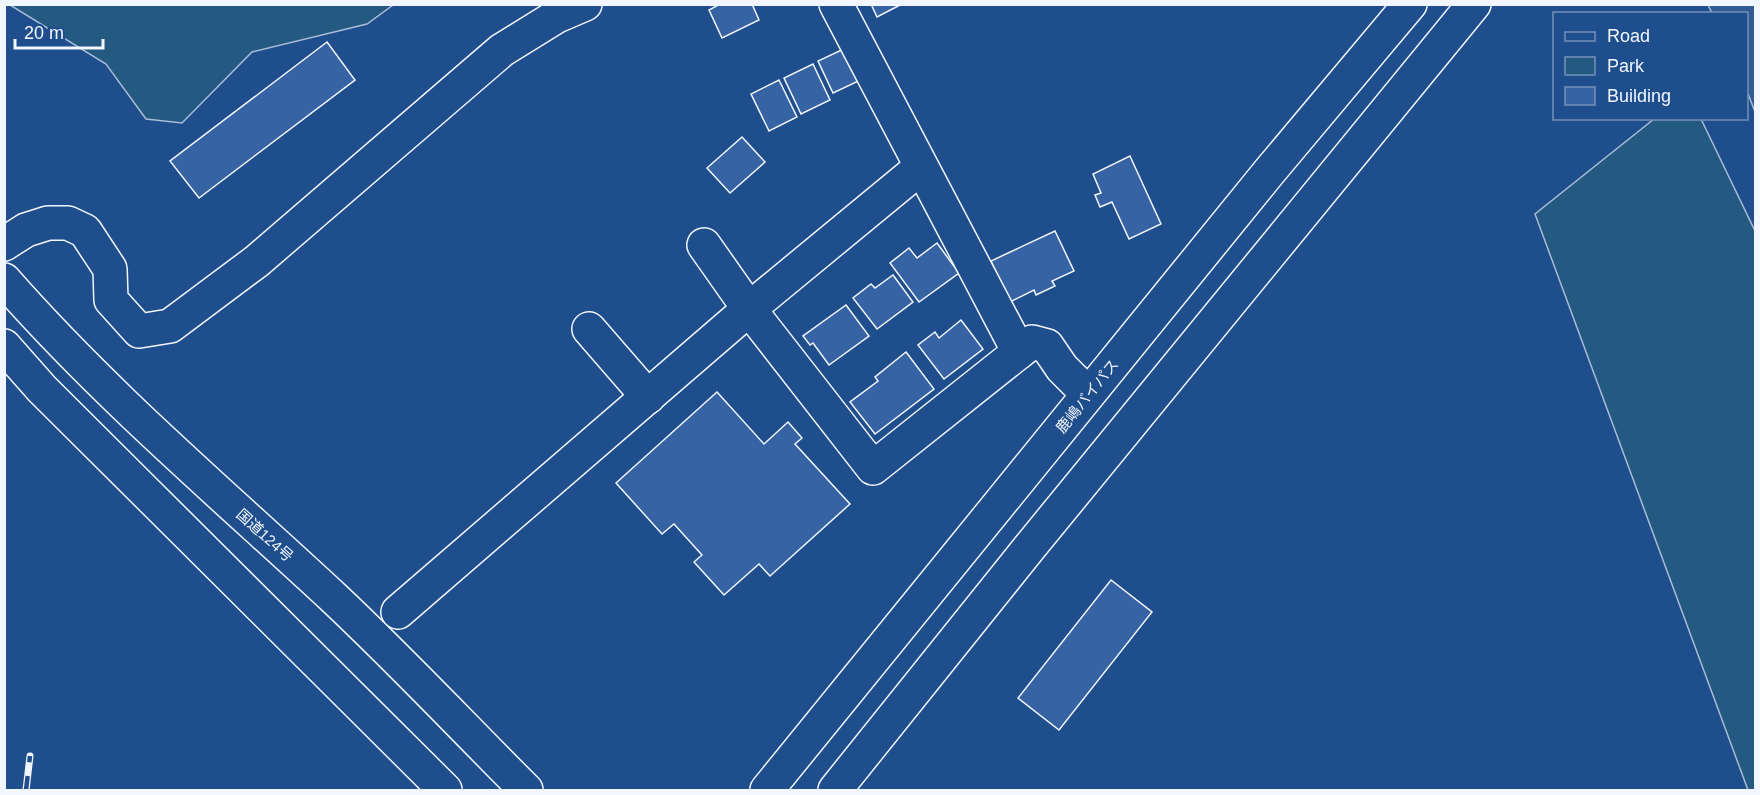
<svg xmlns="http://www.w3.org/2000/svg" width="1760" height="795" viewBox="0 0 1760 795" font-family="Helvetica,'Noto Sans JP',sans-serif">
	<style>
		.green { fill: #245a82; stroke: #a8bbd7; stroke-width: 1.5 }
		.parking { fill: #305b95; stroke: #a8bbd7; stroke-width: 1.5 }
		.building { fill: #3563a3; stroke: #f2f6ff; stroke-width: 1.5 }
		.lines { fill: none; stroke-linecap: round; stroke-linejoin: round }
		.minor-casing { stroke: #f2f6ff; stroke-width: 36 }
		.highway-casing { stroke: #f2f6ff; stroke-width: 36 }
		.minor { stroke: #1f4e8c; stroke-width: 33 }
		.highway { stroke: #1f4e8c; stroke-width: 33 }
		.rail-casing { stroke: #f2f6ff; stroke-width: 7 }
		.rail { stroke: #1f4e8c; stroke-width: 4.5; stroke-dasharray: 14; stroke-linecap: butt }
		.labels { text-anchor: middle; dominant-baseline: central; stroke-width: 4.5; stroke-linejoin: round; paint-order: stroke }
		.street-label { font-size: 15px; fill: #f2f6ff; stroke: #1f4e8c }
	</style>
	<rect width="100%" height="100%" fill="#1f4e8c"/>
	<g class="green">
		<path d="M10,5H393L367,24L252,52L182,123L146,119L106,64Z"/>
		<path d="M1654,119H1701L1755,231V790H1748L1535,214Z"/>
	</g>
	<path class="parking" d="M1708,5H1755V112L1747,91L1746,14L1712,13Z"/>
	<g class="building">
		<path d="M720,4H752L759,20L722,38L709,10Z"/>
		<path d="M871,4H902L877,17Z"/>
		<path d="M327,42L355,80L199,198L170,161Z"/>
		<path d="M850,46L865,78L833,93L818,61Z"/>
		<path d="M813,64L830,100L801,114L784,78Z"/>
		<path d="M779,80L797,117L769,131L751,94Z"/>
		<path d="M742,137L765,162L730,193L707,168Z"/>
		<path d="M1130,156L1161,224L1129,239L1112,202L1100,207L1095,195L1101,193L1093,174Z"/>
		<path d="M1055,231L1074,271L1052,281L1055,286L1036,295L1034,290L1010,302L991,261Z"/>
		<path d="M937,243L959,273L919,302L890,263L909,248L917,258Z"/>
		<path d="M893,275L913,302L877,329L853,298L871,284L875,288Z"/>
		<path d="M846,305L869,336L829,365L813,343L810,345L803,336Z"/>
		<path d="M961,320L983,349L944,379L918,345L935,332L939,338Z"/>
		<path d="M906,352L934,389L875,434L850,402L878,381L875,377Z"/>
		<path d="M717,392L764,444L788,422L802,438L795,444L850,504L770,576L759,564L724,595L694,562L702,555L674,524L662,534L616,483Z"/>
		<path d="M1111,580L1152,612L1059,730L1018,698Z"/>
	</g>
	<g class="lines">
		<defs>
			<g id="minor">
				<path d="M4,244L26,230L48,223H68L85,231L110,269L111,300L139,331L170,326L257,261L502,50L557,16L585,4"/>
				<path d="M704,245L749,309L873,468L1019,352L836,4"/>
				<path d="M589,329L648,397"/>
				<path d="M1019,352L1032,342L1047,346L1062,368L1088,394"/>
				<path d="M398,612L749,309L914,173"/>
			</g>
			<g id="highway">
				<path d="M4,280C105,395 222,494 334,598C400,660 462,726 526,790"/>
				<path d="M4,346L42,389L445,790"/>
				<path d="M767,790L1269,172L1410,4"/>
				<path d="M835,790L1029,548L1474,4"/>
			</g>
		</defs>
		<use href="#minor" class="minor-casing"/>
		<use href="#highway" class="highway-casing"/>
		<use href="#minor" class="minor"/>
		<use href="#highway" class="highway"/>
		<defs>
			<path id="rail" d="M26,790L30,756"/>
		</defs>
		<use href="#rail" class="rail-casing"/>
		<use href="#rail" class="rail"/>
	</g>
	<g class="labels">
		<g class="street-label">
			<text transform="translate(1087 396) rotate(-51)">鹿嶋バイパス</text>
			<text transform="translate(265 535) rotate(42)">国道124号</text>
		</g>
	</g>
	<rect width="1760" height="795" fill="none" stroke="#f2f6ff" stroke-width="12"/>
	<rect x="1553" y="12" width="195" height="108" fill="#1f4e8c" stroke="#7391ba" stroke-width="1.5"/>
	<rect x="1565" y="32" width="30" height="9" fill="#1f4e8c" stroke="#7391ba" stroke-width="1.5"/>
	<text x="1607" y="42" font-size="18" fill="#f2f6ff">Road</text>
	<rect x="1565" y="57" width="30" height="18" fill="#245a82" stroke="#7391ba" stroke-width="1.5"/>
	<text x="1607" y="72" font-size="18" fill="#f2f6ff">Park</text>
	<rect x="1565" y="87" width="30" height="18" fill="#3563a3" stroke="#7391ba" stroke-width="1.5"/>
	<text x="1607" y="102" font-size="18" fill="#f2f6ff">Building</text>
	<path d="M15 39v9h88v-9" fill="none" stroke="#f2f6ff" stroke-width="3"/>
	<text x="24" y="39" font-size="18" fill="#f2f6ff" stroke="#1f4e8c" stroke-width="4.5" paint-order="stroke">20 m</text>
</svg>
